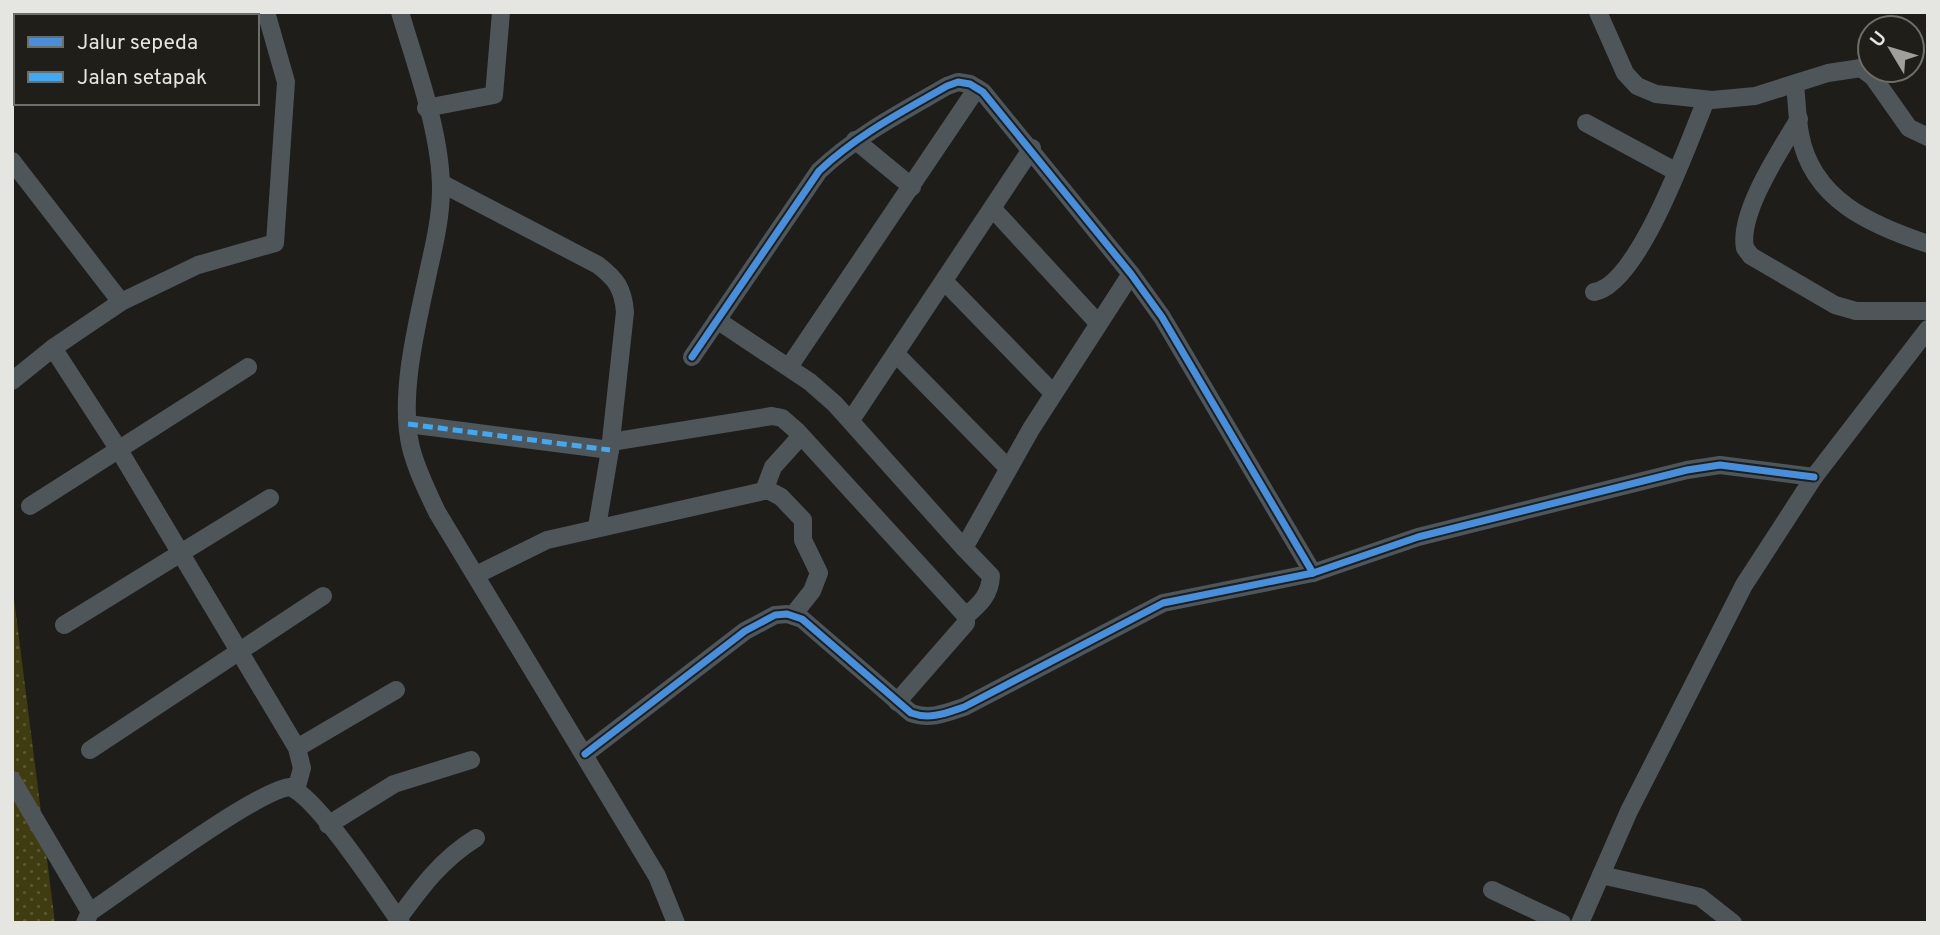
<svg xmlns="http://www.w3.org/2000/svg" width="1940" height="935" viewBox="0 0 1940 935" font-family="Overpass,sans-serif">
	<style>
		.grass { fill: url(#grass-dots) }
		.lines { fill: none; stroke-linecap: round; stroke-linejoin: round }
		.minor { stroke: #4e565a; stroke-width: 18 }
		.quiet { stroke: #3fa9f5; stroke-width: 5; stroke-dasharray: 10 5; stroke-linecap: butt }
		.cycleway-casing { stroke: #1f1e19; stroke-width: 11 }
		.cycleway { stroke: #468fdf; stroke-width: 7 }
	</style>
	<defs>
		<pattern id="grass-dots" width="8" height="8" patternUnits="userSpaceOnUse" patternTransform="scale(1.75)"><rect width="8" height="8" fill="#403c11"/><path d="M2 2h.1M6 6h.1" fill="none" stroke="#5b5833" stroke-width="1.8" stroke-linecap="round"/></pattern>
	</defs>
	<rect width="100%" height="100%" fill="#1e1d1a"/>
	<path class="grass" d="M12,583L55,923H12Z"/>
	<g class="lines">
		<g class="minor">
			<path d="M171,12L172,16"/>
			<path d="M400,12C416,66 441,133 441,189C441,215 435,242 429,268C418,321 398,395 411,448C417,471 427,491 437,512L657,876L676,923"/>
			<path d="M1598,12L1625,73L1637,86L1656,94L1712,100L1755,96L1828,73L1861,68L1873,77L1909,128L1928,137"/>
			<path d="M1795,86C1797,102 1797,118 1800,134C1812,200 1871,225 1928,244"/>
			<path d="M426,108L494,95L501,12"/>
			<path d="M1799,119C1781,149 1738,213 1745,248L1751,256L1835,305L1856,311H1928"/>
			<path d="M1586,123L1675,171"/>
			<path d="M855,140L912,187"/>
			<path d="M12,161L121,302"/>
			<path d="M441,183L598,265C616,279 623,288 625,312L610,450L597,527"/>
			<path d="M993,209L1097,322"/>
			<path d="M945,282L1053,393"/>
			<path d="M1594,292C1639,285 1689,141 1706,100"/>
			<path d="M717,320L810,382L835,404L964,548L1031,429L1131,274"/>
			<path d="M53,348L121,302L198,265L275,243L286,82L266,12"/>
			<path d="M896,354L1008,468"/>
			<path d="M692,357L819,171C857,135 902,112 947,86L958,82L970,84L983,92L1131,274L1162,317L1313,573"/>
			<path d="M789,367L977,88"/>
			<path d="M12,381L53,348L119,450L297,748L302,768L296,790"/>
			<path d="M851,420L1032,148"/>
			<path d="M408,424L610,450"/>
			<path d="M611,442L772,416L782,418L797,431L966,616V623L897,702"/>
			<path d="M764,491L773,467L801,436"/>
			<path d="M30,506L248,367"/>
			<path d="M964,548L991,576C990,595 980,604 966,616"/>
			<path d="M476,575L547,540L768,490L781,497L803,520V540L819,573L812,591L793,615"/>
			<path d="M64,625L270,498"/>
			<path d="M297,748L396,690"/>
			<path d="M90,750L323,596"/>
			<path d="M585,754L745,631L775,615L787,614L802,619L911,713C930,720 946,713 964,707L1163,603L1313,573L1418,537L1687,470L1720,465L1814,477"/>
			<path d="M12,780L90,912"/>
			<path d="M328,825L394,784L471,760"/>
			<path d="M1601,875L1700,897L1733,923"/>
			<path d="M1492,890L1562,923"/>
			<path d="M398,919C422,886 442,859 476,838"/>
			<path d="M85,923L90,912C126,888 257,790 290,787C319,799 380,894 401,923"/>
			<path d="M1580,923L1629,811L1744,585L1814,477L1928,329"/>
		</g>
		<path class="quiet" d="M408,424L610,450"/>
		<defs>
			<g id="cycleway">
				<path d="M692,357L819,171C857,135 902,112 947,86L958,82L970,84L983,92L1131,274L1162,317L1313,573"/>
				<path d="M585,754L745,631L775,615L787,614L802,619L911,713C930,720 946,713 964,707L1163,603L1313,573L1418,537L1687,470L1720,465L1814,477"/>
			</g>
		</defs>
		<use href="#cycleway" class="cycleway-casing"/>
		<use href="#cycleway" class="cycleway"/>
	</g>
	<rect width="1940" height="935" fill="none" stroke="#e5e5e2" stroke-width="28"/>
	<rect x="14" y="14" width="245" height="91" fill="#1f1e19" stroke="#6e6e69" stroke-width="2"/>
	<rect x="28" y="37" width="35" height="10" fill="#468fdf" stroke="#6e6e69" stroke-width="2"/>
	<text x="77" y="49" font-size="21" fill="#e5e5e2">Jalur sepeda</text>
	<rect x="28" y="72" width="35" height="10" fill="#3fa9f5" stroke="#6e6e69" stroke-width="2"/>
	<text x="77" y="84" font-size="21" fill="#e5e5e2">Jalan setapak</text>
	<g transform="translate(1891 49) rotate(308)"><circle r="33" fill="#1f1e19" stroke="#6e6e69" stroke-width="2"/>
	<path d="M0-5L12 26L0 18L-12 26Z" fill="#9f9f9c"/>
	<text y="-10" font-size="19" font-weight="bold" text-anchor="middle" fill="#e5e5e2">U</text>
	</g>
</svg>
